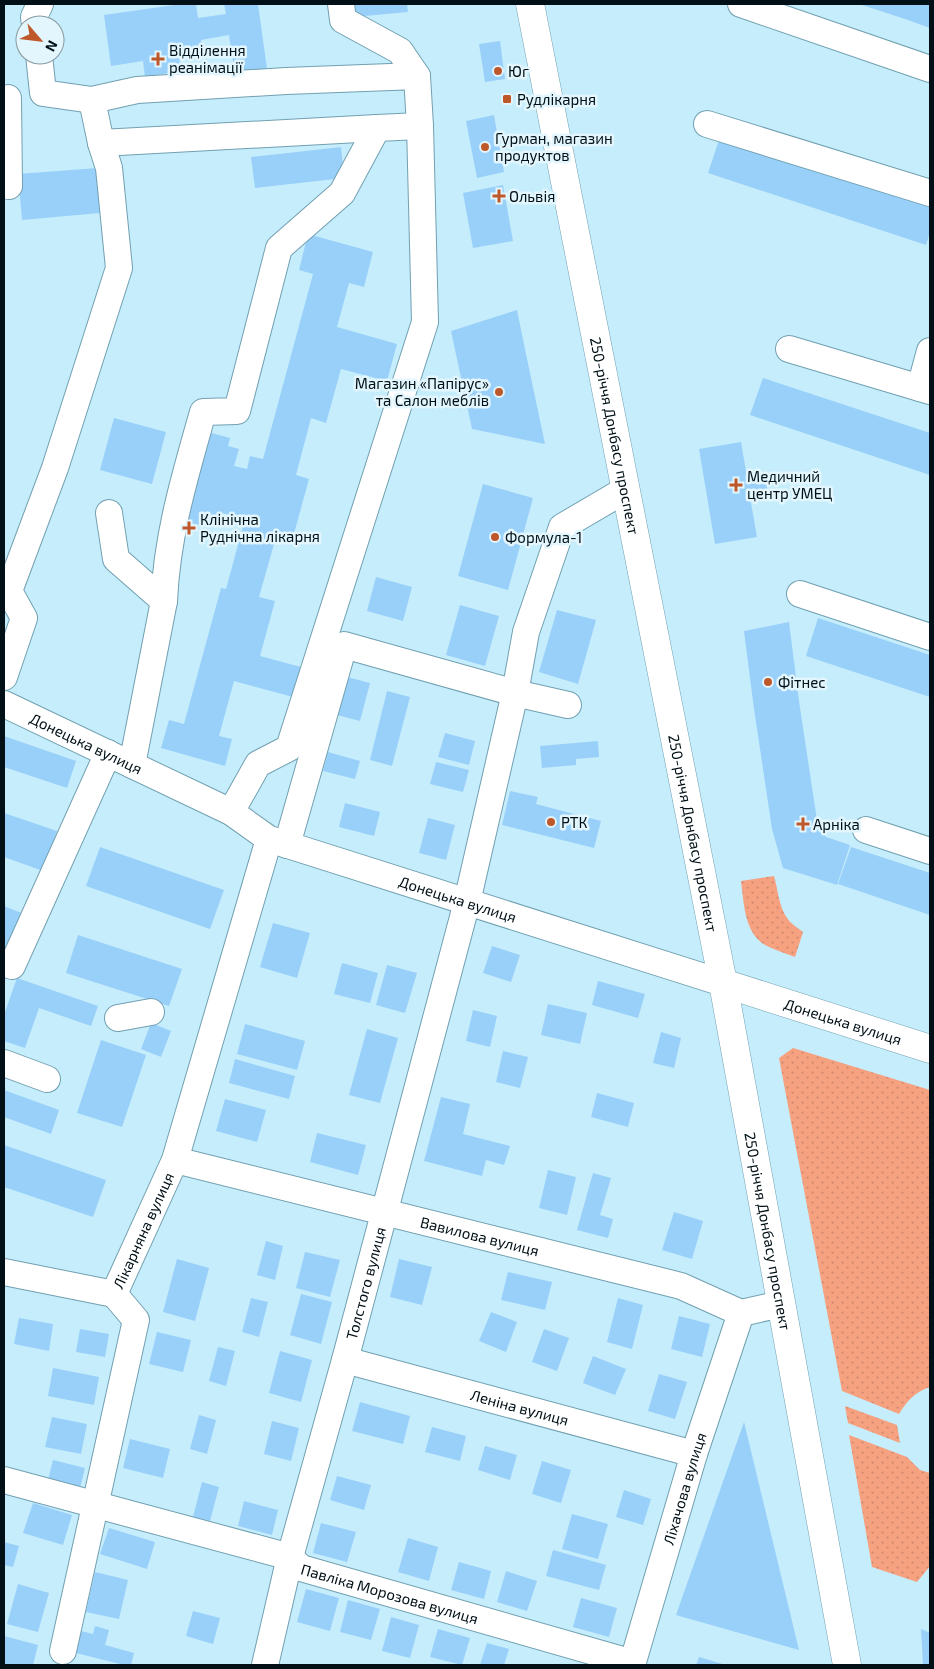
<svg xmlns="http://www.w3.org/2000/svg" width="934" height="1669" viewBox="0 0 934 1669" font-family="'Exo 2',sans-serif">
	<style>
		.grass { fill: url(#grass-dots) }
		.building { fill: #99d0fa }
		.lines { fill: none; stroke-linecap: round; stroke-linejoin: round }
		.minor-casing { stroke: #71a0b1; stroke-width: 28 }
		.major-casing { stroke: #71a0b1; stroke-width: 29 }
		.minor { stroke: #fff; stroke-width: 26 }
		.major { stroke: #fff; stroke-width: 28 }
		.poi-dot { fill: #be582b; stroke: #e3f6fe; stroke-width: 2 }
		.labels { text-anchor: middle; dominant-baseline: central; stroke-width: 5; stroke-linejoin: round; paint-order: stroke }
		.poi-label { font-size: 15px; fill: #011016; stroke: #e3f6fe; text-anchor: start }
		.street-label { font-size: 15px; fill: #011016; stroke: #e3f6fe }
	</style>
	<defs>
		<pattern id="grass-dots" width="8" height="8" patternUnits="userSpaceOnUse" patternTransform="scale(1.25)"><rect width="8" height="8" fill="#f6a281"/><path d="M2 2h.1M6 6h.1" fill="none" stroke="#d18a6f" stroke-width="1.8" stroke-linecap="round"/></pattern>
	</defs>
	<rect width="100%" height="100%" fill="#c6edfb"/>
	<g class="grass">
		<path d="M774,876C778,890 779,907 787,918C791,924 798,928 803,932L795,957C785,953 771,949 762,943C744,929 744,903 741,881Z"/>
		<path d="M793,1048L930,1090V1387C915,1392 907,1401 899,1414L842,1391L779,1058Z"/>
		<path d="M845,1406L897,1425L900,1443L848,1423Z"/>
		<path d="M849,1435L907,1457L920,1470L930,1473V1566L917,1582L872,1567Z"/>
	</g>
	<g class="building">
		<path d="M181,4H196L198,18L226,14L224,4H258L268,76L236,81L229,35L201,40L203,54L179,57L181,71L145,77L143,61L111,66L104,15Z"/>
		<path d="M353,4H407L408,12L354,17Z"/>
		<path d="M859,4H930V28L905,19Z"/>
		<path d="M500,41L505,79L485,82L479,44Z"/>
		<path d="M494,115L504,172L477,178L466,121Z"/>
		<path d="M720,137L930,207V232L926,245L708,173Z"/>
		<path d="M341,147L344,178L255,188L251,157Z"/>
		<path d="M97,168L100,213L22,220L18,174Z"/>
		<path d="M503,185L513,241L473,248L463,193Z"/>
		<path d="M308,234L373,252L364,287L349,283L337,327L397,344L387,381L341,369L326,423L311,418L296,475L309,479L292,541L276,537L259,597L275,601L260,656L301,667L293,697L234,681L219,736L232,739L225,766L161,748L169,720L184,724L221,588L226,589L245,519L222,513L219,524L204,520L203,526L180,520L204,431L230,438L228,446L239,449L234,466L247,469L250,456L263,459L313,274L299,270Z"/>
		<path d="M517,310L526,354L545,444L472,429L451,331Z"/>
		<path d="M763,378L930,433V475L750,415Z"/>
		<path d="M114,418L166,432L152,484L100,470Z"/>
		<path d="M741,442L747,477L765,474L768,494L750,497L757,537L715,544L699,449Z"/>
		<path d="M483,484L533,498L508,590L458,576Z"/>
		<path d="M376,577L412,587L403,621L367,611Z"/>
		<path d="M460,605L499,616L485,666L446,655Z"/>
		<path d="M557,610L596,620L578,684L539,672Z"/>
		<path d="M818,618L930,655V697L806,656Z"/>
		<path d="M789,622L799,701L817,820L826,837L850,845L837,885L783,868L772,829L754,709L744,631Z"/>
		<path d="M347,677L370,683L360,721L337,715Z"/>
		<path d="M387,691L410,697L392,766L370,760Z"/>
		<path d="M445,733L475,741L469,765L438,757Z"/>
		<path d="M4,736L76,761L67,788L4,767Z"/>
		<path d="M598,741L599,757L576,759V765L542,768L540,746Z"/>
		<path d="M328,752L360,761L355,779L323,771Z"/>
		<path d="M436,762L469,770L463,792L430,784Z"/>
		<path d="M510,791L538,797L536,804L601,821L594,848L502,825Z"/>
		<path d="M345,803L380,812L374,836L339,827Z"/>
		<path d="M4,813L57,831L43,871L4,857Z"/>
		<path d="M428,818L455,825L446,860L419,853Z"/>
		<path d="M100,847L224,890L210,929L86,886Z"/>
		<path d="M851,847L930,873V915L838,884Z"/>
		<path d="M4,906L24,914L4,952Z"/>
		<path d="M273,923L310,933L297,978L260,967Z"/>
		<path d="M78,935L182,969L169,1006L66,973Z"/>
		<path d="M492,946L520,955L511,982L483,973Z"/>
		<path d="M342,963L378,973L370,1003L334,994Z"/>
		<path d="M387,965L417,973L405,1013L376,1005Z"/>
		<path d="M17,978L98,1006L91,1026L39,1008L25,1048L4,1041V1015Z"/>
		<path d="M598,981L645,994L638,1018L592,1005Z"/>
		<path d="M548,1004L587,1013L580,1044L541,1035Z"/>
		<path d="M473,1010L497,1016L490,1047L466,1041Z"/>
		<path d="M151,1023L171,1031L161,1057L141,1049Z"/>
		<path d="M245,1024L305,1041L297,1070L237,1054Z"/>
		<path d="M367,1029L398,1038L380,1103L349,1095Z"/>
		<path d="M661,1032L681,1038L674,1068L653,1063Z"/>
		<path d="M101,1040L146,1055L122,1127L77,1113Z"/>
		<path d="M503,1051L528,1057L520,1088L496,1082Z"/>
		<path d="M235,1059L295,1076L289,1099L229,1083Z"/>
		<path d="M4,1090L59,1110L51,1134L4,1117Z"/>
		<path d="M597,1093L634,1103L628,1127L591,1117Z"/>
		<path d="M441,1097L470,1104L463,1134L510,1146L504,1165L486,1160L482,1176L424,1161Z"/>
		<path d="M225,1099L266,1110L257,1142L216,1131Z"/>
		<path d="M317,1133L366,1145L358,1175L310,1162Z"/>
		<path d="M4,1145L106,1180L93,1217L4,1187Z"/>
		<path d="M548,1170L576,1177L567,1215L539,1208Z"/>
		<path d="M593,1173L611,1178L600,1215L613,1219L608,1238L577,1230Z"/>
		<path d="M674,1212L703,1221L692,1259L662,1250Z"/>
		<path d="M266,1241L283,1246L275,1280L257,1275Z"/>
		<path d="M305,1252L340,1260L330,1297L296,1288Z"/>
		<path d="M177,1259L209,1268L195,1321L163,1312Z"/>
		<path d="M399,1259L432,1267L422,1305L390,1297Z"/>
		<path d="M508,1272L552,1282L545,1310L501,1300Z"/>
		<path d="M301,1294L332,1302L321,1344L290,1335Z"/>
		<path d="M251,1298L268,1302L259,1337L242,1332Z"/>
		<path d="M618,1298L643,1305L632,1349L607,1342Z"/>
		<path d="M491,1312L517,1322L506,1352L479,1341Z"/>
		<path d="M679,1316L710,1324L702,1357L671,1349Z"/>
		<path d="M19,1318L53,1324L49,1351L14,1344Z"/>
		<path d="M80,1329L109,1334L105,1357L76,1352Z"/>
		<path d="M544,1329L569,1338L557,1371L532,1362Z"/>
		<path d="M157,1332L191,1340L183,1372L149,1364Z"/>
		<path d="M218,1347L235,1351L226,1386L209,1381Z"/>
		<path d="M280,1351L312,1360L301,1402L269,1393Z"/>
		<path d="M593,1356L626,1369L615,1395L583,1383Z"/>
		<path d="M53,1368L99,1377L94,1405L48,1396Z"/>
		<path d="M659,1374L687,1382L675,1419L648,1411Z"/>
		<path d="M360,1402L410,1416L403,1444L352,1431Z"/>
		<path d="M199,1415L216,1420L207,1454L190,1449Z"/>
		<path d="M52,1417L87,1424L81,1454L45,1447Z"/>
		<path d="M272,1421L299,1428L291,1461L264,1454Z"/>
		<path d="M744,1422L799,1650L676,1615Z"/>
		<path d="M432,1427L466,1436L460,1461L425,1452Z"/>
		<path d="M130,1439L170,1449L163,1478L123,1468Z"/>
		<path d="M485,1446L517,1455L510,1480L478,1470Z"/>
		<path d="M53,1460L85,1468L80,1488L48,1480Z"/>
		<path d="M542,1461L571,1470L561,1503L532,1494Z"/>
		<path d="M337,1476L371,1485L364,1510L330,1500Z"/>
		<path d="M202,1482L219,1487L210,1521L193,1517Z"/>
		<path d="M624,1490L651,1499L643,1525L616,1517Z"/>
		<path d="M244,1501L278,1510L272,1535L238,1526Z"/>
		<path d="M33,1503L72,1515L63,1545L23,1533Z"/>
		<path d="M572,1514L608,1524L598,1559L562,1549Z"/>
		<path d="M321,1523L356,1532L347,1562L313,1553Z"/>
		<path d="M109,1528L155,1542L147,1569L100,1554Z"/>
		<path d="M408,1538L438,1547L429,1581L398,1572Z"/>
		<path d="M4,1542L19,1546L13,1567L4,1565Z"/>
		<path d="M553,1550L606,1565L599,1590L546,1576Z"/>
		<path d="M459,1562L491,1571L484,1599L451,1590Z"/>
		<path d="M506,1571L537,1581L527,1611L497,1602Z"/>
		<path d="M95,1572L128,1580L119,1619L86,1612Z"/>
		<path d="M18,1584L49,1593L38,1632L7,1624Z"/>
		<path d="M306,1589L339,1598L330,1631L297,1622Z"/>
		<path d="M581,1598L617,1608L609,1637L573,1627Z"/>
		<path d="M348,1600L380,1609L371,1640L340,1632Z"/>
		<path d="M193,1611L220,1618L213,1644L186,1636Z"/>
		<path d="M391,1617L419,1625L410,1658L382,1651Z"/>
		<path d="M95,1626L109,1630L105,1645L134,1653L131,1665H124L76,1653L81,1631L93,1634Z"/>
		<path d="M438,1629L470,1638L462,1665L430,1657Z"/>
		<path d="M921,1629L930,1633V1665H923Z"/>
		<path d="M4,1636L38,1645L33,1665H4Z"/>
		<path d="M487,1643L509,1649L504,1665H480Z"/>
		<path d="M699,1657L726,1665H696Z"/>
	</g>
	<g class="lines">
		<defs>
			<g id="minor">
				<path d="M341,4L343,20L400,51L417,76"/>
				<path d="M741,4L930,69"/>
				<path d="M35,25L34,17L40,4"/>
				<path d="M39,55L43,93L92,100L101,143L377,128"/>
				<path d="M8,98L9,186"/>
				<path d="M92,100L137,90L286,81L417,76L420,126L425,322L289,748L258,764L231,812"/>
				<path d="M707,124L930,193"/>
				<path d="M789,349L930,391"/>
				<path d="M920,388L930,351"/>
				<path d="M109,513L116,559L164,601L132,765"/>
				<path d="M800,594L930,637"/>
				<path d="M164,601C167,534 185,476 203,412L237,411L279,248L342,193L377,128L420,126"/>
				<path d="M4,677L24,618L9,591L55,468L119,268L109,168L101,143"/>
				<path id="s1" d="M4,704L231,812L269,839L723,983"/>
				<path d="M866,830L930,851"/>
				<path d="M287,845L344,645L515,693L568,705"/>
				<path d="M4,963L12,966L108,753"/>
				<path d="M118,1018L151,1012"/>
				<path d="M4,1063L47,1079"/>
				<path id="s2" d="M175,1160L681,1286L741,1313L781,1304"/>
				<path d="M4,1272L114,1294"/>
				<path id="s3" d="M114,1294L175,1160L269,839"/>
				<path id="s4" d="M345,1360L694,1454"/>
				<path id="s5" d="M4,1480L290,1557L301,1568L633,1663"/>
				<path d="M63,1651L136,1320L114,1294"/>
				<path id="s6" d="M265,1665L290,1557L345,1360L467,902L515,693L526,632L562,527L625,490"/>
				<path id="s7" d="M632,1665L694,1454L741,1313"/>
			</g>
			<g id="major">
				<path id="s8" d="M530,4L723,983L847,1665"/>
				<path id="s9" d="M723,983L930,1049"/>
			</g>
		</defs>
		<use href="#minor" class="minor-casing"/>
		<use href="#major" class="major-casing"/>
		<use href="#minor" class="minor"/>
		<use href="#major" class="major"/>
	</g>
	<g class="poi-dot">
		<path d="M155.5 51.5h5v5h5v5h-5v5h-5v-5h-5v-5h5z"/>
		<circle cx="498" cy="71" r="5"/>
		<rect x="502" y="94" width="10" height="10" rx="2.5"/>
		<circle cx="485" cy="147" r="5"/>
		<path d="M496.5 188.5h5v5h5v5h-5v5h-5v-5h-5v-5h5z"/>
		<circle cx="499" cy="392" r="5"/>
		<path d="M733.5 477.5h5v5h5v5h-5v5h-5v-5h-5v-5h5z"/>
		<path d="M186.5 520.5h5v5h5v5h-5v5h-5v-5h-5v-5h5z"/>
		<circle cx="495" cy="537" r="5"/>
		<circle cx="768" cy="682" r="5"/>
		<circle cx="551" cy="822" r="5"/>
		<path d="M800.5 816.5h5v5h5v5h-5v5h-5v-5h-5v-5h5z"/>
	</g>
	<g class="labels">
		<g class="poi-label">
			<text x="169" y="50">Відділення<tspan x="169" dy="17">реанімації</tspan></text>
			<text x="508" y="71">Юг</text>
			<text x="517" y="99">Рудлікарня</text>
			<text x="495" y="138">Гурман, магазин<tspan x="495" dy="17">продуктов</tspan></text>
			<text x="509" y="196">Ольвія</text>
			<text x="489" y="383" text-anchor="end">Магазин «Папірус»<tspan x="489" dy="17">та Салон меблів</tspan></text>
			<text x="747" y="476">Медичний<tspan x="747" dy="17">центр УМЕЦ</tspan></text>
			<text x="200" y="519">Клінічна<tspan x="200" dy="17">Руднічна лікарня</tspan></text>
			<text x="505" y="537">Формула-1</text>
			<text x="778" y="682">Фітнес</text>
			<text x="561" y="822">РТК</text>
			<text x="813" y="824">Арніка</text>
		</g>
		<g class="street-label">
			<text stroke="none"><textPath href="#s8" startOffset="440">250-річчя Донбасу проспект</textPath></text>
			<text stroke="none"><textPath href="#s1" startOffset="91">Донецька вулиця</textPath></text>
			<text stroke="none"><textPath href="#s8" startOffset="845">250-річчя Донбасу проспект</textPath></text>
			<text stroke="none"><textPath href="#s1" startOffset="496">Донецька вулиця</textPath></text>
			<text stroke="none"><textPath href="#s9" startOffset="126">Донецька вулиця</textPath></text>
			<text stroke="none"><textPath href="#s3" startOffset="70">Лікарняна вулиця</textPath></text>
			<text stroke="none"><textPath href="#s8" startOffset="1250">250-річчя Донбасу проспект</textPath></text>
			<text stroke="none"><textPath href="#s2" startOffset="314">Вавилова вулиця</textPath></text>
			<text stroke="none"><textPath href="#s6" startOffset="395">Толстого вулиця</textPath></text>
			<text stroke="none"><textPath href="#s4" startOffset="181">Леніна вулиця</textPath></text>
			<text stroke="none"><textPath href="#s7" startOffset="184">Ліхачова вулиця</textPath></text>
			<text stroke="none"><textPath href="#s5" startOffset="404">Павліка Морозова вулиця</textPath></text>
		</g>
	</g>
	<rect width="934" height="1669" fill="none" stroke="#011016" stroke-width="10"/>
	<g transform="translate(40 40) rotate(118)"><circle r="24" fill="#e3f6fe" stroke="#899aa1"/>
	<path d="M0-4L9 19L0 12L-9 19Z" fill="#be582b"/>
	<text y="-8" font-size="14" font-weight="bold" text-anchor="middle" fill="#011016">N</text>
	</g>
</svg>
